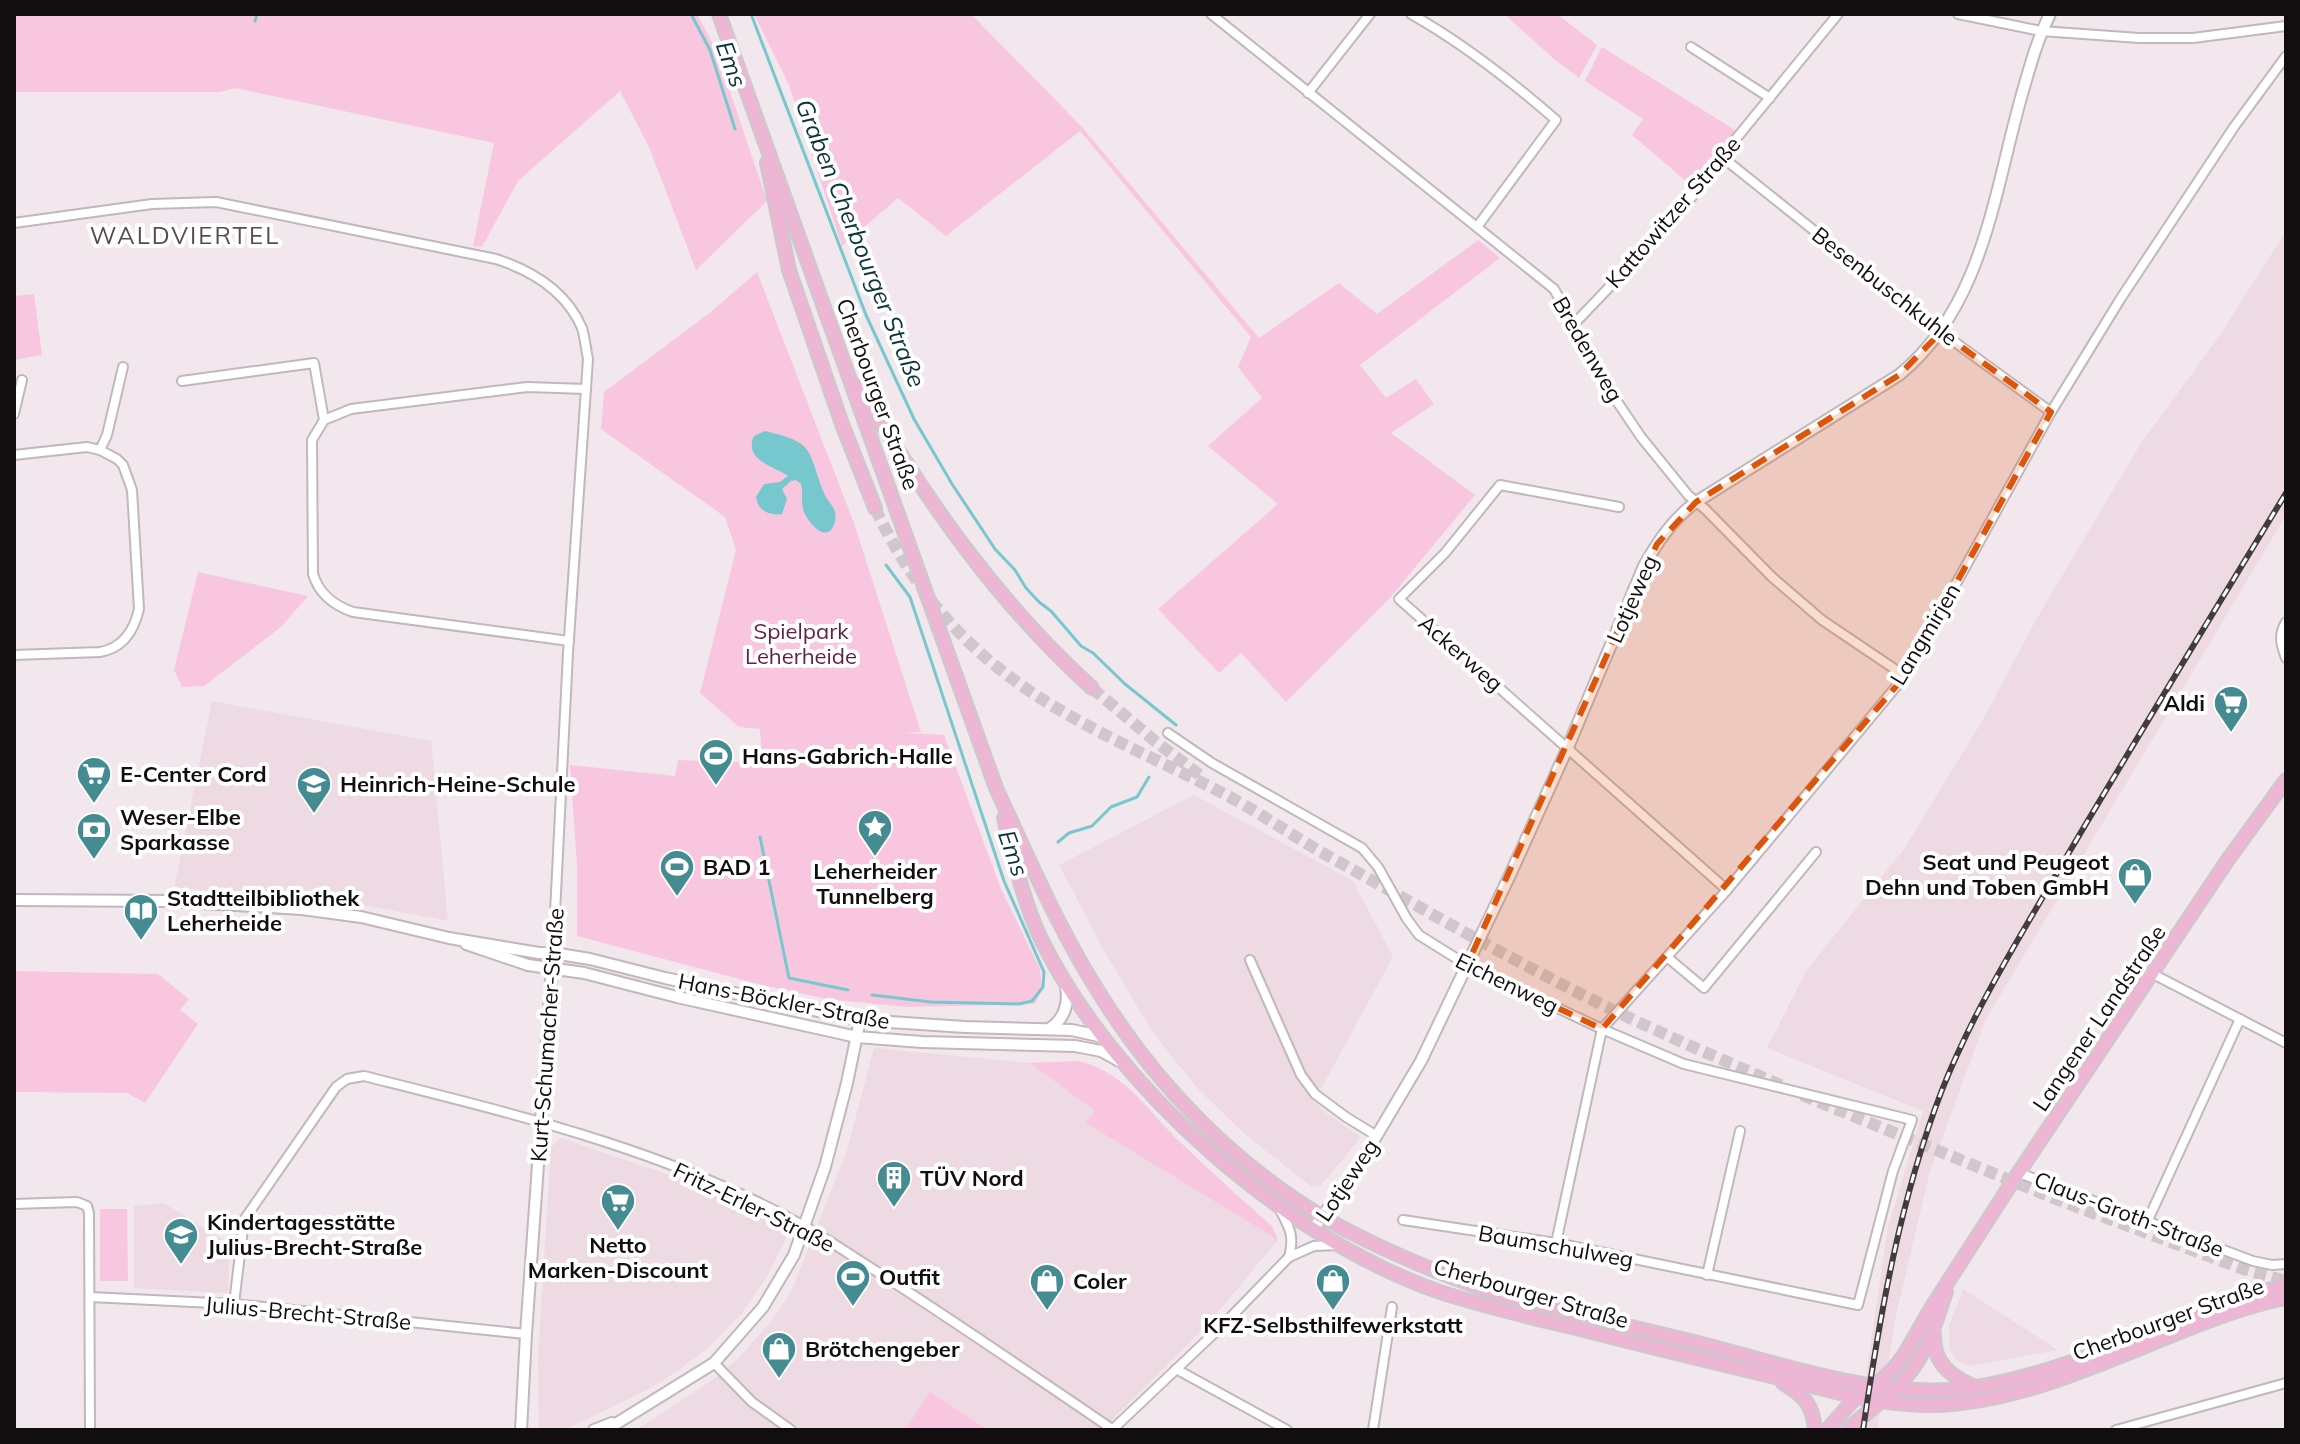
<svg xmlns="http://www.w3.org/2000/svg" width="2300" height="1444" viewBox="0 0 2300 1444" font-family="Mulish,sans-serif">
	<style>
		.built { fill: #eddae3 }
		.green { fill: #f9c6e0 }
		.water { fill: #77c8ce }
		.lines { fill: none; stroke-linecap: round; stroke-linejoin: round }
		.stream { stroke: #77c8ce; stroke-width: 3 }
		.primary-tunnel { stroke: #d0c6cc; stroke-width: 12; stroke-dasharray: 12 6; stroke-linecap: butt }
		.minor-casing { stroke: #c1b7bc; stroke-width: 12 }
		.tertiary-casing { stroke: #c1b7bc; stroke-width: 14 }
		.primary-casing { stroke: #cbcaca; stroke-width: 16 }
		.minor { stroke: #fff; stroke-width: 8 }
		.tertiary { stroke: #fff; stroke-width: 10 }
		.primary { stroke: #eeb6d5; stroke-width: 12 }
		.rail-casing { stroke: #423c3f; stroke-width: 6 }
		.rail { stroke: #fff; stroke-width: 3; stroke-dasharray: 9; stroke-linecap: butt }
		.marked { fill: #dd550c; fill-opacity: 0.2; stroke: #dd550c; stroke-width: 6; stroke-dasharray: 16 10; stroke-linejoin: round }
		.labels { text-anchor: middle; dominant-baseline: central; stroke-width: 8; stroke-linejoin: round; paint-order: stroke }
		.street-label { font-size: 22px; fill: #120e10; stroke: #fff }
		.park-label { font-size: 22px; fill: #621e47; stroke: #fff }
		.poi-label { font-size: 22px; font-weight: bold; fill: #120e10; stroke: #fff; text-anchor: start }
		.water-label { font-size: 24px; font-style: italic; fill: #0a3336; stroke: #fff }
		.neighbourhood-label { font-size: 24px; letter-spacing: 2px; fill: #564d52; stroke: #fff }
	</style>
	<rect width="100%" height="100%" fill="#f2e7ed"/>
	<g class="built">
		<path d="M2286,231V515L1986,1019L1930,1171L1896,1315L1877,1430H1858L1888,1227L1923,1111L1767,1048L1806,971L1904,849L1981,723L2036,620L2141,443L2218,338Z"/>
		<path d="M212,701L431,741L448,921L353,903L239,891L174,889Z"/>
		<path d="M1194,795L1353,881L1393,957L1322,1087L1312,1100L1326,1113L1361,1137L1322,1184L1318,1186L1312,1187L1246,1135L1200,1091L1172,1057L1147,1023L1106,954L1059,865Z"/>
		<path d="M874,1048L1030,1063L1096,1111L1087,1123L1278,1240L1207,1325L1102,1430H636L711,1381L737,1360L773,1319L792,1290L847,1150Z"/>
		<path d="M561,1138L672,1176L725,1197L780,1226L785,1232L786,1238L766,1278L742,1313L709,1347L680,1369L650,1388L618,1404L565,1430H539L538,1358L551,1147Z"/>
		<path d="M164,1203L229,1244L228,1293L134,1288V1206Z"/>
		<path d="M1963,1289L2058,1350L1969,1366L1956,1360L1950,1351L1949,1327Z"/>
	</g>
	<g class="green">
		<path d="M14,14H697L716,50L767,201L696,270L649,147L620,91L518,181L482,247L473,246L494,143L235,88L220,92H14Z"/>
		<path d="M754,14H971L1082,127L1259,338L1339,283L1377,314L1478,240L1500,258L1360,365L1386,398L1416,379L1434,404L1391,433L1475,495L1389,599L1286,702L1241,653L1219,673L1158,609L1278,504L1208,446L1262,398L1238,367L1251,337L1080,131L946,236L898,198L842,246L789,85Z"/>
		<path d="M1504,14H1557L1597,45L1579,78L1555,60Z"/>
		<path d="M1602,47L1738,132L1694,188L1632,135L1643,119L1585,81Z"/>
		<path d="M757,272L854,523L921,732L905,733L944,735L1001,889L1040,969L1042,989L1035,1004L906,1007L827,999L766,986L577,936V865L570,765L675,776L678,760L762,763L760,729L739,727L700,693L736,550L725,517L601,429L604,392L712,311Z"/>
		<path d="M34,294L42,355L14,360V296Z"/>
		<path d="M198,572L308,596L281,627L204,686L182,687L174,670Z"/>
		<path d="M14,971L158,974L189,999L180,1010L198,1024L145,1103L127,1093L15,1092Z"/>
		<path d="M1079,1061C1126,1073 1147,1110 1180,1142C1210,1171 1241,1199 1272,1226L1278,1240L1086,1123L1095,1111L1030,1063Z"/>
		<path d="M100,1209H127L128,1281H100Z"/>
		<path d="M930,1392L988,1430H905Z"/>
	</g>
	<path class="water" d="M765,431C816,443 807,449 824,493C828,503 838,508 835,521C829,547 807,523 803,509C801,501 803,492 801,484L796,480L791,481L782,489L787,499L782,514C769,516 758,511 756,497L764,484L780,482L788,476C775,466 743,461 754,436Z"/>
	<g class="lines">
		<g class="stream">
			<path d="M691,14L710,50L735,129"/>
			<path d="M751,14L866,315L914,419L952,484L995,549L1015,570L1026,588L1039,602L1051,611L1081,646L1093,653L1125,684L1176,725"/>
			<path d="M255,21L257,14"/>
			<path d="M760,837L789,978L848,990"/>
			<path d="M1058,842L1069,833L1092,826L1111,807L1137,797L1149,777"/>
			<path d="M872,995L931,1002L1019,1004L1032,1001L1043,987L1044,972L1004,881L910,597L886,565"/>
		</g>
		<g class="primary-tunnel">
			<path d="M875,508C903,567 940,620 991,662C1061,721 1147,753 1228,796C1260,813 1290,834 1321,852C1395,893 1469,936 1544,975C1622,1017 1704,1052 1785,1087"/>
			<path d="M1092,688L1156,742L1201,776"/>
			<path d="M1802,1095L2056,1199L2243,1269L2286,1281"/>
		</g>
		<defs>
			<g id="minor">
				<path d="M1211,14L1554,289L1614,397L1641,437L1688,495L1705,509L1772,577L1822,620L1905,676"/>
				<path d="M1411,14C1464,44 1510,80 1556,120L1477,227"/>
				<path d="M1958,14L2041,31L2139,38H2193L2286,26"/>
				<path d="M1691,47L1770,98"/>
				<path d="M1308,93L1370,14"/>
				<path d="M1722,157L1941,332L2051,412"/>
				<path d="M14,223L152,204L216,202L496,259C533,271 566,291 582,328C585,338 586,350 588,359L568,653L553,953"/>
				<path d="M1574,324L1640,255L1697,191L1735,140L1838,14"/>
				<path d="M182,381L314,363L324,420"/>
				<path d="M14,414L22,380"/>
				<path d="M100,450L107,435L123,367"/>
				<path d="M14,455L87,447L100,450L117,459L123,465L132,490L139,609C134,631 123,648 100,652L14,655"/>
				<path d="M1619,507L1500,485L1445,553L1399,599L1727,890"/>
				<path d="M2286,622C2278,635 2281,645 2286,658"/>
				<path d="M569,641L353,612C333,605 319,594 313,574L312,440L324,420L351,409L527,387L586,389"/>
				<path d="M1168,733L1212,763L1362,848L1378,867L1407,919L1419,935L1467,965L1602,1029L1684,1064L1912,1120L1893,1171L1858,1305L1556,1243L1403,1220"/>
				<path d="M1667,957L1704,988L1816,852"/>
				<path d="M1250,960L1301,1075L1315,1094L1346,1117L1377,1136"/>
				<path d="M2153,974L2286,1043"/>
				<path d="M2019,1173L2253,1261L2272,1265L2286,1264"/>
				<path d="M14,1204L77,1202L87,1206L89,1213L90,1430"/>
				<path d="M1279,1208C1289,1227 1295,1235 1289,1257"/>
				<path d="M2148,1220L2240,1019"/>
				<path d="M1556,1243L1602,1029L1727,890L1905,676L2051,412L2121,298L2234,127L2286,56"/>
				<path d="M1707,1275L1740,1131"/>
				<path d="M90,1297L234,1304L526,1334"/>
				<path d="M234,1304L244,1220L336,1087L347,1079L364,1076C514,1114 668,1150 804,1226C829,1240 852,1256 876,1271C956,1322 1034,1376 1112,1429"/>
				<path d="M714,1363L752,1402L791,1430"/>
				<path d="M1176,1369L1287,1430"/>
				<path d="M1112,1430L1225,1323L1289,1257L1314,1246L1338,1245"/>
				<path d="M1373,1430L1392,1307"/>
				<path d="M2116,1430L2286,1383"/>
			</g>
			<g id="tertiary">
				<path d="M14,900L169,901L302,909L361,917L449,938L539,953H553L590,959L665,978L860,1020L965,1027L1072,1030L1103,1037"/>
				<path d="M466,944L528,965L584,973L677,997L857,1037L922,1042L1075,1046L1101,1051L1119,1061"/>
				<path d="M1049,1029C1065,1019 1069,1004 1066,986"/>
				<path d="M1313,1229L1355,1172L1421,1061L1510,875L1568,747L1644,566C1658,541 1673,519 1696,502L1899,375C1988,303 1995,179 2027,77C2033,55 2040,34 2050,14"/>
				<path d="M521,1430L526,1334L553,953"/>
				<path d="M594,1430L612,1423"/>
				<path d="M606,1430L714,1363L763,1307L794,1255L825,1167L847,1083L860,1020"/>
			</g>
			<g id="primary">
				<path d="M719,14L996,788C1029,859 1060,933 1103,999C1157,1085 1233,1163 1321,1216C1373,1246 1430,1270 1487,1290C1557,1310 1627,1326 1698,1343C1786,1365 1885,1402 1977,1387C2084,1369 2181,1313 2286,1285"/>
				<path d="M767,163L789,270L842,424L875,508"/>
				<path d="M860,387C924,498 997,602 1092,688"/>
				<path d="M1004,818C1014,859 1023,901 1041,939C1114,1087 1284,1238 1440,1292C1486,1307 1534,1318 1580,1329C1672,1353 1765,1374 1856,1397C1883,1402 1909,1406 1936,1405C2017,1402 2095,1366 2170,1336C2208,1321 2245,1306 2286,1298"/>
				<path d="M1934,1334C1933,1363 1950,1376 1975,1387"/>
				<path d="M1783,1383C1804,1396 1813,1404 1815,1430"/>
				<path d="M1827,1430L1856,1397L1876,1385L1894,1368L1904,1355L1933,1305L2013,1181L2227,861L2286,780"/>
				<path d="M1848,1430C1863,1414 1881,1403 1896,1388C1926,1359 1933,1330 1946,1292"/>
			</g>
		</defs>
		<use href="#minor" class="minor-casing"/>
		<use href="#tertiary" class="tertiary-casing"/>
		<use href="#primary" class="primary-casing"/>
		<use href="#minor" class="minor"/>
		<use href="#tertiary" class="tertiary"/>
		<use href="#primary" class="primary"/>
		<defs>
			<path id="rail" d="M1863,1430C1880,1314 1900,1199 1942,1090C1974,1009 2021,935 2064,861C2137,737 2212,615 2286,493"/>
		</defs>
		<use href="#rail" class="rail-casing"/>
		<use href="#rail" class="rail"/>
	</g>
	<path class="marked" d="M1941,332L2051,412L1905,676L1602,1029L1467,965L1657,544L1696,502L1899,375Z"/>
	<defs>
		<symbol id="supermarket-pin" viewBox="-11 -11 22 30"><path d="M0 17L-7.5 6A9.5 9.5 0 1 1 7.5 6Z" fill="#458c92" stroke="#fff"/><path d="M-6-5.5h2.5l.6 2H6L4.5 2H-2.5L-4.4-4H-6ZM-1.5 3.2a1.3 1.3 0 1 0 .1 0ZM3 3.2a1.3 1.3 0 1 0 .1 0Z" fill="#fff"/></symbol>
		<symbol id="stadium-pin" viewBox="-11 -11 22 30"><path d="M0 17L-7.5 6A9.5 9.5 0 1 1 7.5 6Z" fill="#458c92" stroke="#fff"/><path d="M0-5a6.5 5 0 1 0 0 10a6.5 5 0 1 0 0-10ZM-3.5-1.8h7v3.6h-7Z" fill="#fff"/></symbol>
		<symbol id="school-pin" viewBox="-11 -11 22 30"><path d="M0 17L-7.5 6A9.5 9.5 0 1 1 7.5 6Z" fill="#458c92" stroke="#fff"/><path d="M0-5L7-2L0 1L-7-2ZM-4 1L0 2.5L4 1V4Q0 6-4 4Z" fill="#fff"/></symbol>
		<symbol id="sight-pin" viewBox="-11 -11 22 30"><path d="M0 17L-7.5 6A9.5 9.5 0 1 1 7.5 6Z" fill="#458c92" stroke="#fff"/><path d="M0-6L1.8-2.2L6-1.7L2.9 1.2L3.7 5.4L0 3.3L-3.7 5.4L-2.9 1.2L-6-1.7L-1.8-2.2Z" fill="#fff"/></symbol>
		<symbol id="bank-pin" viewBox="-11 -11 22 30"><path d="M0 17L-7.5 6A9.5 9.5 0 1 1 7.5 6Z" fill="#458c92" stroke="#fff"/><path d="M-6-4H6V4H-6ZM0-2.3a2.3 2.3 0 1 0 0 4.6a2.3 2.3 0 1 0 0-4.6Z" fill="#fff"/></symbol>
		<symbol id="shop-pin" viewBox="-11 -11 22 30"><path d="M0 17L-7.5 6A9.5 9.5 0 1 1 7.5 6Z" fill="#458c92" stroke="#fff"/><path d="M-5-2.5h2.3a2.7 3.5 0 0 1 5.4 0H5L5.5 6h-11ZM-1.5-2.5h3a1.5 2.3 0 0 0-3 0Z" fill="#fff"/></symbol>
		<symbol id="library-pin" viewBox="-11 -11 22 30"><path d="M0 17L-7.5 6A9.5 9.5 0 1 1 7.5 6Z" fill="#458c92" stroke="#fff"/><path d="M-6-4Q-3-5.5-.7-3.5V5Q-3 3-6 4ZM6-4Q3-5.5 .7-3.5V5Q3 3 6 4Z" fill="#fff"/></symbol>
		<symbol id="building-pin" viewBox="-11 -11 22 30"><path d="M0 17L-7.5 6A9.5 9.5 0 1 1 7.5 6Z" fill="#458c92" stroke="#fff"/><path d="M-4-6H4V6H1V3H-1V6H-4ZM-2.5-4.3h1.7v1.8h-1.7ZM.8-4.3h1.7v1.8H.8ZM-2.5-1h1.7V.8h-1.7ZM.8-1h1.7V.8H.8Z" fill="#fff"/></symbol>
	</defs>
	<g fill-rule="evenodd">
		<use href="#supermarket-pin" x="2211" y="683" width="40" height="54"/>
		<use href="#stadium-pin" x="696" y="736" width="40" height="54"/>
		<use href="#supermarket-pin" x="74" y="754" width="40" height="54"/>
		<use href="#school-pin" x="294" y="764" width="40" height="54"/>
		<use href="#sight-pin" x="855" y="807" width="40" height="54"/>
		<use href="#bank-pin" x="74" y="810" width="40" height="54"/>
		<use href="#stadium-pin" x="657" y="847" width="40" height="54"/>
		<use href="#shop-pin" x="2115" y="855" width="40" height="54"/>
		<use href="#library-pin" x="121" y="891" width="40" height="54"/>
		<use href="#building-pin" x="874" y="1158" width="40" height="54"/>
		<use href="#supermarket-pin" x="598" y="1181" width="40" height="54"/>
		<use href="#school-pin" x="161" y="1215" width="40" height="54"/>
		<use href="#stadium-pin" x="833" y="1257" width="40" height="54"/>
		<use href="#shop-pin" x="1027" y="1261" width="40" height="54"/>
		<use href="#shop-pin" x="1313" y="1261" width="40" height="54"/>
		<use href="#shop-pin" x="759" y="1329" width="40" height="54"/>
	</g>
	<g class="labels">
		<g class="street-label">
			<text transform="translate(1673 212) rotate(-49)">Kattowitzer Straße</text>
			<text transform="translate(1885 286) rotate(38)">Besenbuschkuhle</text>
			<text transform="translate(1588 349) rotate(60)">Bredenweg</text>
			<text transform="translate(878 394) rotate(70)">Cherbourger Straße</text>
			<text transform="translate(1632 599) rotate(-66)">Lotjeweg</text>
			<text transform="translate(1925 634) rotate(-59)">Langmirjen</text>
			<text transform="translate(1461 653) rotate(41)">Ackerweg</text>
			<text transform="translate(1507 983) rotate(26)">Eichenweg</text>
			<text transform="translate(784 1001) rotate(11)">Hans-Böckler-Straße</text>
			<text transform="translate(2099 1018) rotate(-56)">Langener Landstraße</text>
			<text transform="translate(547 1035) rotate(-86)">Kurt-Schumacher-Straße</text>
			<text transform="translate(1347 1180) rotate(-56)">Lotjeweg</text>
			<text transform="translate(754 1207) rotate(26)">Fritz-Erler-Straße</text>
			<text transform="translate(2129 1214) rotate(21)">Claus-Groth-Straße</text>
			<text transform="translate(1556 1246) rotate(10)">Baumschulweg</text>
			<text transform="translate(1531 1293) rotate(16)">Cherbourger Straße</text>
			<text transform="translate(308 1313) rotate(5)">Julius-Brecht-Straße</text>
			<text transform="translate(2168 1319) rotate(-20)">Cherbourger Straße</text>
		</g>
		<g class="park-label">
			<text x="801" y="631">Spielpark<tspan x="801" dy="25">Leherheide</tspan></text>
		</g>
		<g class="poi-label">
			<text x="2205" y="703" text-anchor="end">Aldi</text>
			<text x="742" y="756">Hans-Gabrich-Halle</text>
			<text x="120" y="774">E-Center Cord</text>
			<text x="340" y="784">Heinrich-Heine-Schule</text>
			<text x="120" y="817">Weser-Elbe<tspan x="120" dy="25">Sparkasse</tspan></text>
			<text x="2109" y="862" text-anchor="end">Seat und Peugeot<tspan x="2109" dy="25">Dehn und Toben GmbH</tspan></text>
			<text x="703" y="867">BAD 1</text>
			<text x="875" y="871" text-anchor="middle">Leherheider<tspan x="875" dy="25">Tunnelberg</tspan></text>
			<text x="167" y="898">Stadtteilbibliothek<tspan x="167" dy="25">Leherheide</tspan></text>
			<text x="920" y="1178">TÜV Nord</text>
			<text x="207" y="1222">Kindertagesstätte<tspan x="207" dy="25">Julius-Brecht-Straße</tspan></text>
			<text x="618" y="1245" text-anchor="middle">Netto<tspan x="618" dy="25">Marken-Discount</tspan></text>
			<text x="879" y="1277">Outfit</text>
			<text x="1073" y="1281">Coler</text>
			<text x="1333" y="1325" text-anchor="middle">KFZ-Selbsthilfewerkstatt</text>
			<text x="805" y="1349">Brötchengeber</text>
		</g>
		<g class="water-label">
			<text transform="translate(732 64) rotate(70)">Ems</text>
			<text transform="translate(861 243) rotate(68)">Graben Cherbourger Straße</text>
			<text transform="translate(1014 853) rotate(71)">Ems</text>
		</g>
		<g class="neighbourhood-label">
			<text x="185" y="235">WALDVIERTEL</text>
		</g>
	</g>
	<rect width="2300" height="1444" fill="none" stroke="#120e10" stroke-width="32"/>
</svg>
